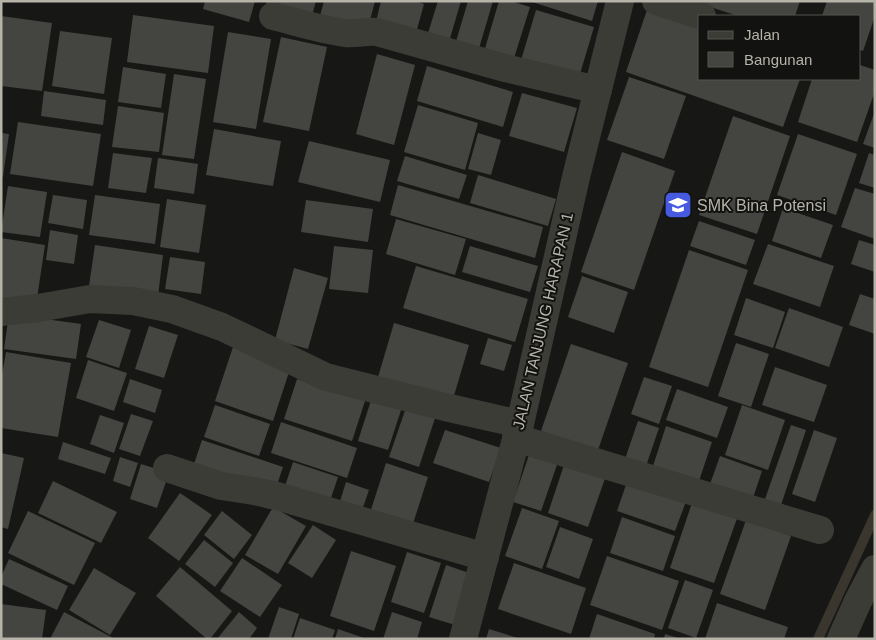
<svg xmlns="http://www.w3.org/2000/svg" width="876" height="640" viewBox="0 0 876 640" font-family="Arial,sans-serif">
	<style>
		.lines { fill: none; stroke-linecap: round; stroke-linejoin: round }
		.stream { stroke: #3a352d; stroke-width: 10 }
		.building { fill: #444440 }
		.minor { stroke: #3c3c37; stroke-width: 28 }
		.labels { text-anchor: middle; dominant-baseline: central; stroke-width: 4; stroke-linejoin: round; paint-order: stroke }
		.poi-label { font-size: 16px; fill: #b6b4a9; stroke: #121211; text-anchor: start }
		.street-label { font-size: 16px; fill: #b6b4a9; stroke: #121211 }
	</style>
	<rect width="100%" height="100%" fill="#171716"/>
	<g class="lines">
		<path class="stream" d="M818,639L875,515"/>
	</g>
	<g class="building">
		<path d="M205,1H255L249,22L203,9Z"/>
		<path d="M267,1H316L311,19L265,7Z"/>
		<path d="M324,1H375L368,28L320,16Z"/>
		<path d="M381,1H415L424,4L414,40L374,30Z"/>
		<path d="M438,1H461L446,52L424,46Z"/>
		<path d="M468,1H493L475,62L452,55Z"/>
		<path d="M499,1H511L530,7L510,71L481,62Z"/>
		<path d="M529,1H598L592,21Z"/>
		<path d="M800,1L795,16H738L695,2Z"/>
		<path d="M827,1H875V16L863,51L860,50V16H822Z"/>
		<path d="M536,10L594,27L577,84L519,67Z"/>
		<path d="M647,10L700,29V79H800L783,127L626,72Z"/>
		<path d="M133,15L214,26L208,73L127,62Z"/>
		<path d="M1,16L52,23L42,91L1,86Z"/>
		<path d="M60,31L112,38L104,94L52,86Z"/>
		<path d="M228,32L271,39L256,129L213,122Z"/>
		<path d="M281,37L327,47L309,131L263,122Z"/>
		<path d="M377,54L415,65L394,145L356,134Z"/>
		<path d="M860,65L875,70V91L857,142L798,122L812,79H860Z"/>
		<path d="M427,66L513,92L503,127L417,101Z"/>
		<path d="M123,67L166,74L161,108L118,102Z"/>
		<path d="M174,74L206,79L194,159L162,155Z"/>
		<path d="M629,77L686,96L664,159L607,140Z"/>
		<path d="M44,91L106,100L103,125L41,116Z"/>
		<path d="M522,93L577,108L564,152L509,136Z"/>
		<path d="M418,105L478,123L465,170L404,152Z"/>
		<path d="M118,106L164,113L159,152L112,147Z"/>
		<path d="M875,111V148L863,144Z"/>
		<path d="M733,116L790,136L757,234L699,215Z"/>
		<path d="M18,122L101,134L93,186L10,174Z"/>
		<path d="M214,129L281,141L273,186L206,175Z"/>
		<path d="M1,133L9,134L3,177L1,176Z"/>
		<path d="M478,133L501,140L491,175L468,169Z"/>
		<path d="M798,134L857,154L836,215L777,195Z"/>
		<path d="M309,141L390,160L380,202L298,182Z"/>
		<path d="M622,152L675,171L634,290L581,272Z"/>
		<path d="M113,153L152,158L146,193L108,188Z"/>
		<path d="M869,153L875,155V188L859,183Z"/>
		<path d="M405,156L467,175L459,199L397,181Z"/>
		<path d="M158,158L198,164L194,194L154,188Z"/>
		<path d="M478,175L556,199L548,226L470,203Z"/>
		<path d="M398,185L543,227L535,258L390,215Z"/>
		<path d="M8,186L47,192L40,237L1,232Z"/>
		<path d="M855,188L875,194V239L841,227Z"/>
		<path d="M53,195L87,200L83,229L48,223Z"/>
		<path d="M95,195L160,204L155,244L89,235Z"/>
		<path d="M167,199L206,205L199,253L160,247Z"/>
		<path d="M306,200L373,209L368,242L301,232Z"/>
		<path d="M783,208L833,225L821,258L772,241Z"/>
		<path d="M396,219L466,239L455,275L386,254Z"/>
		<path d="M699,221L755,240L746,265L690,246Z"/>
		<path d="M50,230L78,235L74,264L46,260Z"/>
		<path d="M1,238L45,245L36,305L1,300Z"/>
		<path d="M859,240L875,245V272L851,264Z"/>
		<path d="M768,244L834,266L820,307L753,284Z"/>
		<path d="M95,245L163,255L158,296L89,286Z"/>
		<path d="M334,246L373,250L368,293L329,289Z"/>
		<path d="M470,246L538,266L530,292L462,272Z"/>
		<path d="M689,250L748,270L708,387L649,367Z"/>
		<path d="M170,257L205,262L201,294L165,289Z"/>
		<path d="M416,266L528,299L515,342L403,308Z"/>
		<path d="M294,268L328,278L308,349L275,340Z"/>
		<path d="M582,276L628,292L614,333L568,317Z"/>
		<path d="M860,294L875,299V334L849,325Z"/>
		<path d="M746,298L785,312L773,348L734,335Z"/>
		<path d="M789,308L843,327L829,367L775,348Z"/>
		<path d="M9,314L81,324L76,359L4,349Z"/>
		<path d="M99,320L131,330L119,368L86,357Z"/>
		<path d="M394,323L469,345L453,399L378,377Z"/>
		<path d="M149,326L178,335L164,378L135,369Z"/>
		<path d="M488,338L512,345L504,371L480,364Z"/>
		<path d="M736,343L769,354L751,407L718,396Z"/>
		<path d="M571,344L628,363L598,450L541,431Z"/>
		<path d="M233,347L291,366L273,421L215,401Z"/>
		<path d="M6,352L71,363L58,437L1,428V380Z"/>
		<path d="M88,360L127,373L114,411L76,398Z"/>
		<path d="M775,367L827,385L814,422L762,405Z"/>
		<path d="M644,377L672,386L659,424L631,414Z"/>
		<path d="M130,379L162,390L155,413L123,402Z"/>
		<path d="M297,379L365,401L352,441L284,419Z"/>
		<path d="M677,389L728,407L717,438L666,420Z"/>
		<path d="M373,394L403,404L388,450L358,441Z"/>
		<path d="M408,402L437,412L419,467L389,457Z"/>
		<path d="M215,405L270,424L259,456L204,437Z"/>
		<path d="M742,405L785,420L768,470L725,455Z"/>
		<path d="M131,414L153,421L140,456L119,449Z"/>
		<path d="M100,415L124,423L114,453L90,444Z"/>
		<path d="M638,421L659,428L645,469L624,462Z"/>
		<path d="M281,422L357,448L347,478L271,453Z"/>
		<path d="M791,425L806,430L781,505L765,499Z"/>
		<path d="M666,426L712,442L698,484L652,469Z"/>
		<path d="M445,430L501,448L489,482L433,463Z"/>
		<path d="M814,430L837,438L815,502L792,494Z"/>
		<path d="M202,440L283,467L269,509L188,482Z"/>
		<path d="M63,442L111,458L105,474L58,459Z"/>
		<path d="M531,449L559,459L541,511L513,502Z"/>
		<path d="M1,453L24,458L8,529L1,527Z"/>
		<path d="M567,456L608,470L588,527L548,513Z"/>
		<path d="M720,456L762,471L753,498L710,484Z"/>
		<path d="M120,457L138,463L130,487L113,481Z"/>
		<path d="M293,462L338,477L325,516L280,501Z"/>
		<path d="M386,463L428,477L410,533L368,519Z"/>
		<path d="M141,464L169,473L157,508L130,499Z"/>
		<path d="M629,476L688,496L675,531L617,511Z"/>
		<path d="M53,481L117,512L101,543L38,513Z"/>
		<path d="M346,482L369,490L359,519L337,511Z"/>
		<path d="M180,493L212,515L179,561L148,538Z"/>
		<path d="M695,494L740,510L714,583L670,568Z"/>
		<path d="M273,507L306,526L278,574L245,555Z"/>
		<path d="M522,508L559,521L542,569L505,556Z"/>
		<path d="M28,511L95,543L74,585L8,553Z"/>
		<path d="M222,511L252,535L234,559L204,535Z"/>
		<path d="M622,517L675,536L663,571L610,553Z"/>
		<path d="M746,520L791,536L765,610L720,594Z"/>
		<path d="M313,525L336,540L312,578L288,563Z"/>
		<path d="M560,527L593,539L579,579L546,567Z"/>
		<path d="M204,540L233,563L215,587L185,564Z"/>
		<path d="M351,551L396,566L374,631L330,616Z"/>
		<path d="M407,552L441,563L424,613L391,602Z"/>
		<path d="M607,556L679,581L662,630L590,605Z"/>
		<path d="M242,558L282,585L260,617L220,591Z"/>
		<path d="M9,559L68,586L57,610L1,584V577Z"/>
		<path d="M514,563L586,588L571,634L498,609Z"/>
		<path d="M446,565L472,574L455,625L429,617Z"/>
		<path d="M180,567L232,611L210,639H207L156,596Z"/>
		<path d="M94,568L136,593L110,635L69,610Z"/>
		<path d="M685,580L713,590L696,638L668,628Z"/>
		<path d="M717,603L788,627L784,639H705Z"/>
		<path d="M1,604L46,610L42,639H1Z"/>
		<path d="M279,607L299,614L291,639H268Z"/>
		<path d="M64,612L115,639H50Z"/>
		<path d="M239,612L257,628L249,639H217Z"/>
		<path d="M392,612L422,622L417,639H383Z"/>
		<path d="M597,614L655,634L654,639H589Z"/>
		<path d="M300,618L335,630L332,639H293Z"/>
		<path d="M338,629L364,638V639H335Z"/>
		<path d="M489,629L518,638V639H486Z"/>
		<path d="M665,634L678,638V639H664Z"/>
	</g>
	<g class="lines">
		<g class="minor">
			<path d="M656,1L702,16"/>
			<path d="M273,16C297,22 321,30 346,33C356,34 366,31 377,32L505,68L598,90"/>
			<path d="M1,312L38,308L90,299L133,301L172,309L222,327L326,377L445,407L520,424"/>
			<path d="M516,438L820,530"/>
			<path d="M167,468L221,486L254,491L277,496L485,557"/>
			<path d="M463,639L520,424L576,177L620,1"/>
			<path d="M841,639L858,601L875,569"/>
		</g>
	</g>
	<defs>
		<symbol id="school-square" viewBox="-11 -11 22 22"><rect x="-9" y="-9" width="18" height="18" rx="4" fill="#455adf" stroke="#121211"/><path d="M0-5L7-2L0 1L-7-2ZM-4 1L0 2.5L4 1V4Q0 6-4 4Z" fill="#fff"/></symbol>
	</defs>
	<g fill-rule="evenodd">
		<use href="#school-square" x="662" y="189" width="32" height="32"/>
	</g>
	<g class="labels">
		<g class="poi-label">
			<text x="697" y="205">SMK Bina Potensi</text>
		</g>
		<g class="street-label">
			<text transform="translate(543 321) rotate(-77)">JALAN TANJUNG HARAPAN 1</text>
		</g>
	</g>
	<rect width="876" height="640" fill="none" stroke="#b6b4a9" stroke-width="5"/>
	<rect x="698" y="15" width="162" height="65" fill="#121211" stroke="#54534e"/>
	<rect x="708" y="31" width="25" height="8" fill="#3c3c37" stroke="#54534e"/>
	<text x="744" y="40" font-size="15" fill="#b6b4a9">Jalan</text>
	<rect x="708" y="52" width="25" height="15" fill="#444440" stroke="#54534e"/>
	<text x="744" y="65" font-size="15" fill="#b6b4a9">Bangunan</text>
</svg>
